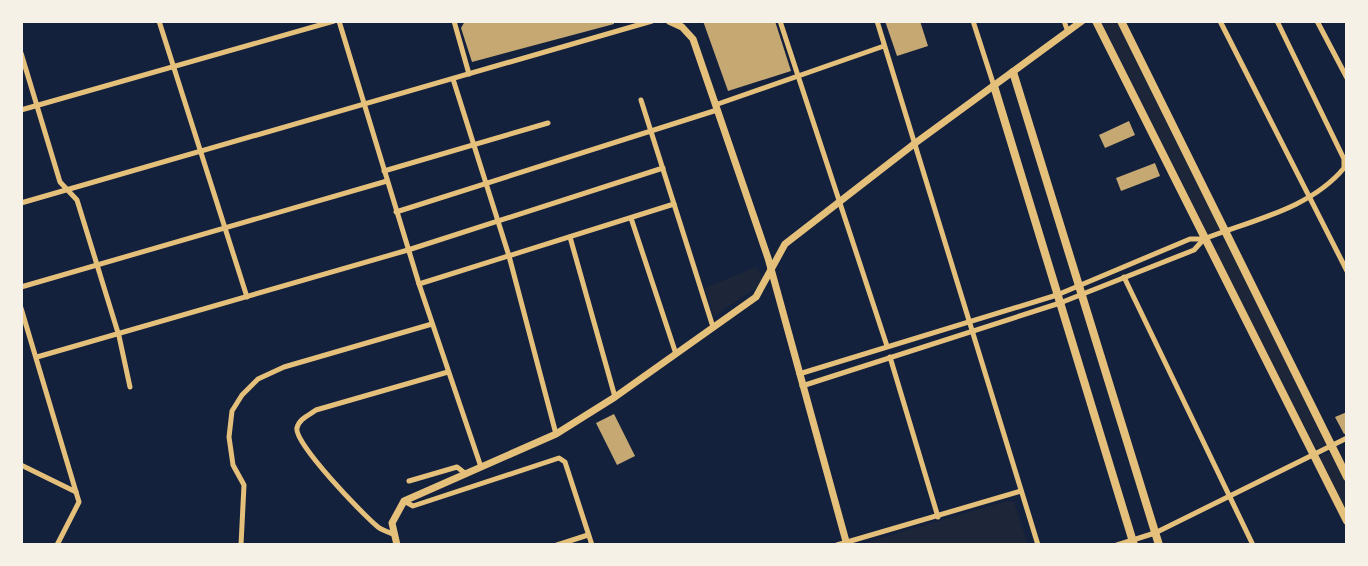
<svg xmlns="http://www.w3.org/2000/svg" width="1368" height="566" viewBox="0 0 1368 566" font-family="'PT Serif',serif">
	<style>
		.green { fill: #1d2539 }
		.building { fill: #c6a872 }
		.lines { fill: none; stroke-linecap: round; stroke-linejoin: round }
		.minor { stroke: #e5c07b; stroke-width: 5 }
		.tertiary { stroke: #e5c07b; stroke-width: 7 }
		.secondary { stroke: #e5c07b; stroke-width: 8 }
	</style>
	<rect width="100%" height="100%" fill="#14213d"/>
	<g class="green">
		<path d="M1117,21L1219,226V230L1207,233L1102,22Z"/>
		<path d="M1223,241L1228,243L1328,443L1317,450L1213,250Z"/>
		<path d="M756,267L762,275L761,285L714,316L705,288Z"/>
		<path d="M1332,452L1347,482V512L1320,459L1321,455Z"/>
		<path d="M1007,501L1014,502L1028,545H857Z"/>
	</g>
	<g class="building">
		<path d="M465,21H614V24L472,62L461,28Z"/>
		<path d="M703,21H775L791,71L728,91Z"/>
		<path d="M885,21H920L928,46L897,56Z"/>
		<path d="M1129,121L1135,135L1105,148L1099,135Z"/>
		<path d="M1155,163L1160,176L1121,191L1116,178Z"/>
		<path d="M1347,412V433L1344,434L1335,417Z"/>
		<path d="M614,414L635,456L617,465L596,423Z"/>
	</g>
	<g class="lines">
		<g class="minor">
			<path d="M159,21L247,297"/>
			<path d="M339,21L419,284L481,467"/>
			<path d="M454,21L469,74"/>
			<path d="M780,21L887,346"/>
			<path d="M877,21L1038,545"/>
			<path d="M973,21L994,86"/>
			<path d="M1064,21L1068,32"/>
			<path d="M1220,21L1347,271"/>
			<path d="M1317,21L1347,78"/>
			<path d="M21,53L60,182L77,200L119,336L130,387"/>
			<path d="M453,79L509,256L556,434"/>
			<path d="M641,100L713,327"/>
			<path d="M715,105L884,46"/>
			<path d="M21,110L334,21"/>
			<path d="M384,171L548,123"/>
			<path d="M21,203L652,21"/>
			<path d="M396,212L717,110"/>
			<path d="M631,218L676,354"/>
			<path d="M570,237L615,397"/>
			<path d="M1124,277L1253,545"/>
			<path d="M419,284L674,204"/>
			<path d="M21,287L387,181"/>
			<path d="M21,308L79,502L57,545"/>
			<path d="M37,357L408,250L663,168"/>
			<path d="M890,357L938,517"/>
			<path d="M799,374L1057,295L1190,239H1204C1252,220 1310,209 1344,168V159L1277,21"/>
			<path d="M802,386L1060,303L1194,250L1204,239"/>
			<path d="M21,465L76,492"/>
			<path d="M409,481L457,467L466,474"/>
			<path d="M404,501L413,506L559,458L565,462L592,545"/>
			<path d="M393,534C388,532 382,530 378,527C364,516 293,442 297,428C299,419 309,415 316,410L448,372"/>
			<path d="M241,545L244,485L233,465L229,437L232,411L242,395L258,379L284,367L432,324"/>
			<path d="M557,545L588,535"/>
			<path d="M837,545L1021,491"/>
			<path d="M1117,545L1155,533L1347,438"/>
		</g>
		<g class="tertiary">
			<path d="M669,21L682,27L693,39L768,258L847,545"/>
			<path d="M397,545L392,523L404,501L556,434L615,397L756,297L785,244L914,144L1082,21"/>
		</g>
		<g class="secondary">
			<path d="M1096,21L1347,521"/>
			<path d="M1121,21L1347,477"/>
			<path d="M1013,72L1159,545"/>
			<path d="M994,86L1134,545"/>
		</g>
	</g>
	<rect width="1368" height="566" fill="none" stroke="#f6f1e7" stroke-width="46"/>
</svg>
